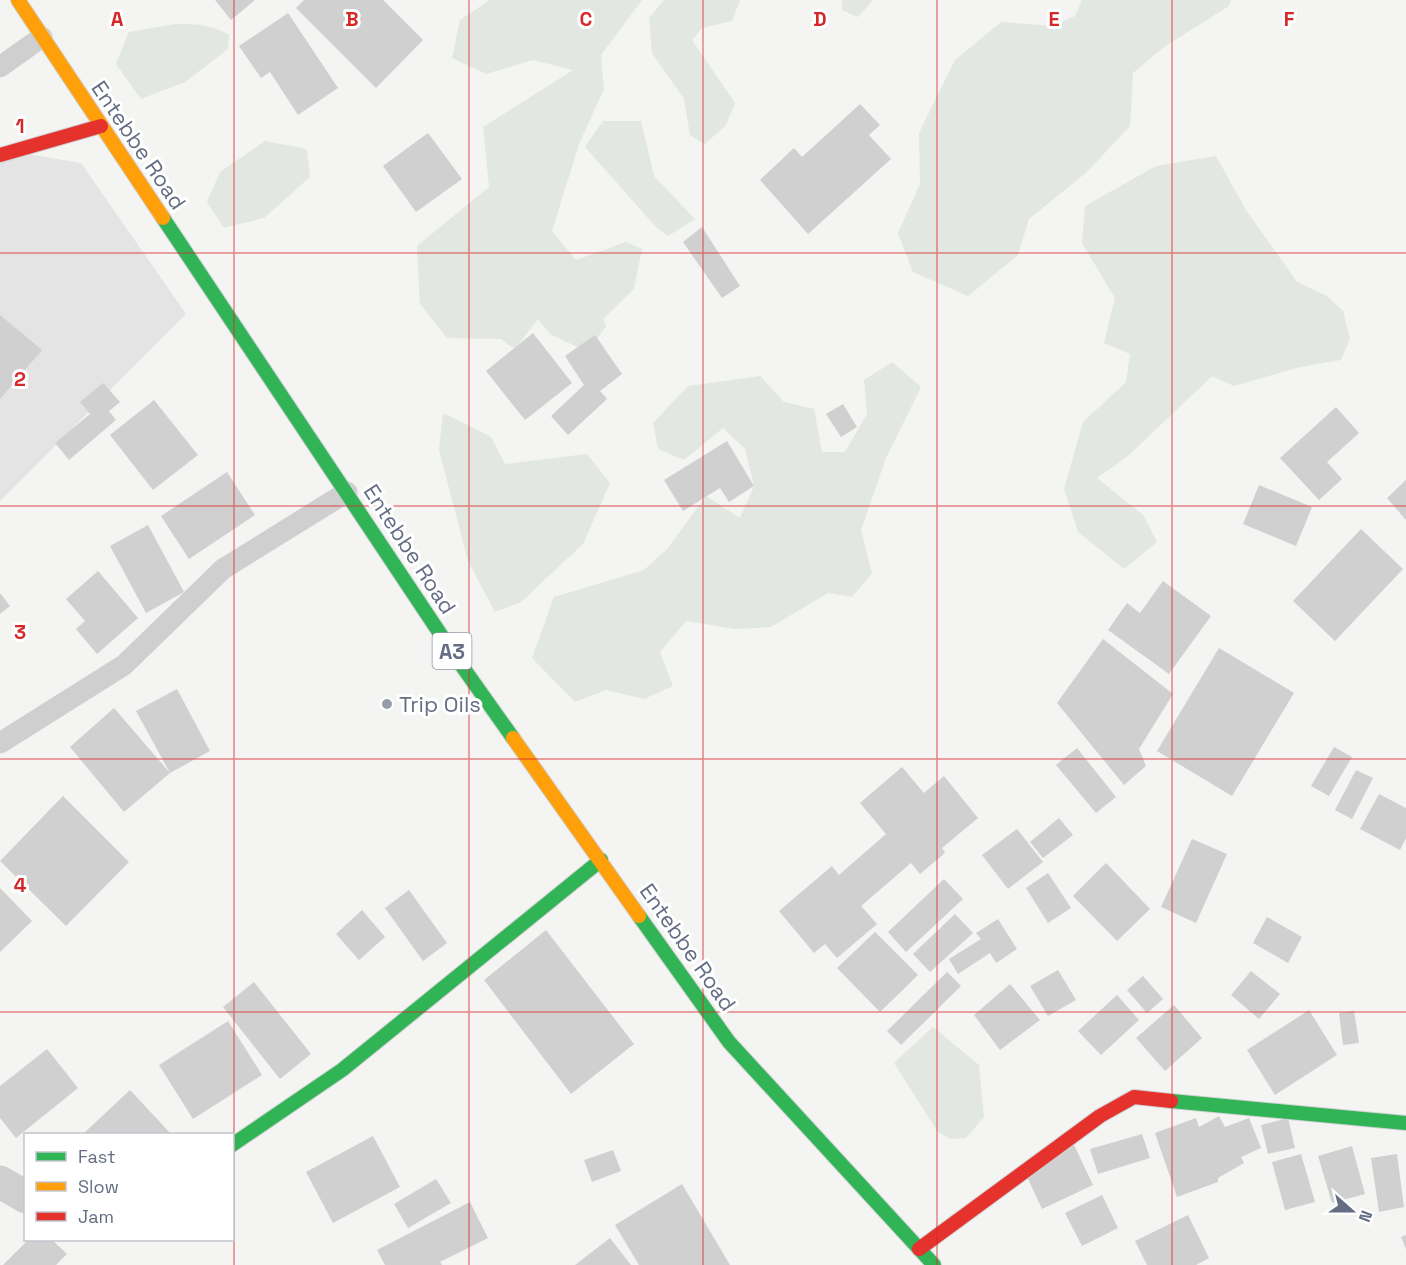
<svg xmlns="http://www.w3.org/2000/svg" width="1406" height="1265" viewBox="0 0 1406 1265" font-family="'Space Grotesk',sans-serif">
	<style>
		.built { fill: #e4e4e5 }
		.green { fill: #e2e7e1 }
		.building { fill: #d0d0d1 }
		.lines { fill: none; stroke-linecap: round; stroke-linejoin: round }
		.fast-casing { stroke: #d0d1d2; stroke-width: 16 }
		.slow-casing { stroke: #d0d1d2; stroke-width: 16 }
		.jam-casing { stroke: #d0d1d2; stroke-width: 16 }
		.lane { stroke: #cfcfd0; stroke-width: 21 }
		.street { stroke: #cfcfd0; stroke-width: 33 }
		.fast { stroke: #30b455; stroke-width: 14 }
		.slow { stroke: #ff9f0a; stroke-width: 14 }
		.jam { stroke: #e5322d; stroke-width: 14 }
		.grid { fill: none; stroke: #d62828; stroke-width: 1.5; stroke-opacity: 0.55 }
		.poi-dot { fill: #969caa; stroke: #fff; stroke-width: 2 }
		.labels { text-anchor: middle; dominant-baseline: central; stroke-width: 6; stroke-linejoin: round; paint-order: stroke }
		.shield { fill: #fff; stroke: #9299a8; stroke-width: 1.5 }
		.shield-label { font-size: 21px; font-weight: bold; fill: #646d83 }
		.street-label { font-size: 22px; fill: #646d83; stroke: #fff }
		.poi-label { font-size: 22px; fill: #646d83; stroke: #fff; text-anchor: start }
		.grid-label { font-size: 20px; text-anchor: middle; font-weight: bold; fill: #d62828; stroke: #fff; stroke-width: 6; stroke-linejoin: round; paint-order: stroke }
	</style>
	<rect width="100%" height="100%" fill="#f4f4f3"/>
	<path class="built" d="M16,152L81,163L186,314L0,501V163Z"/>
	<g class="green">
		<path d="M490,0H642L601,55L604,89L579,144L552,231L576,260L626,242L642,249L634,289L603,319L606,326L588,352L550,334L538,319L515,349L501,339L447,338L420,304L417,246L489,187L483,127L573,70L533,60L486,74L452,58L460,20Z"/>
		<path d="M664,0H740L732,21L702,28L692,40L735,103L726,125L705,144L690,135L684,99L652,53L649,18Z"/>
		<path d="M842,0H873L858,17L842,10Z"/>
		<path d="M1082,0H1231L1229,6L1164,47L1133,73L1130,126L1087,172L1029,219L1018,255L968,296L913,272L898,233L920,184L919,133L955,60L1001,22L1053,26L1075,16Z"/>
		<path d="M175,24C196,24 211,24 229,35L228,49L185,82L141,99L116,64L129,32Z"/>
		<path d="M603,121H641L654,176L695,219L668,236L656,227L585,147Z"/>
		<path d="M265,141L307,149L310,177L264,218L224,228L207,202L220,172Z"/>
		<path d="M1216,156L1246,210L1297,282L1327,296L1343,311L1350,339L1341,360L1300,367L1234,386L1212,376L1128,456L1097,478L1143,515L1157,542L1124,569L1078,532L1064,489L1083,422L1126,382L1130,354L1104,343L1115,298L1082,243L1085,206L1156,166Z"/>
		<path d="M892,362L921,387L886,458L861,530L872,573L852,597L828,593L771,627L735,629L686,621L660,652L673,686L644,699L606,690L575,702L532,658L554,597L644,570L668,548L706,496L740,518L754,486L745,449L723,428L684,460L658,449L653,423L688,386L760,376L784,402L814,409L822,452H845L867,414L864,380Z"/>
		<path d="M443,413L491,437L505,464L587,454L610,483L583,544L521,602L495,612L468,561L439,450Z"/>
		<path d="M933,1027L979,1065L984,1117L966,1138L950,1139L938,1132L894,1063Z"/>
	</g>
	<g class="building">
		<path d="M215,0H255L231,20Z"/>
		<path d="M304,0H383L423,40L376,88L296,8Z"/>
		<path d="M288,13L338,88L298,115L270,72L261,78L239,46Z"/>
		<path d="M860,104L880,125L869,135L891,159L808,234L760,180L794,148L802,157Z"/>
		<path d="M428,133L462,179L416,212L383,166Z"/>
		<path d="M702,227L740,286L722,298L683,242Z"/>
		<path d="M0,315L42,350L0,399Z"/>
		<path d="M533,333L572,383L525,420L486,371Z"/>
		<path d="M595,335L622,374L600,391L607,399L568,435L551,416L584,385L565,356Z"/>
		<path d="M103,383L120,402L109,411L116,420L69,460L55,443L90,414L80,402Z"/>
		<path d="M154,400L198,455L153,490L110,435Z"/>
		<path d="M843,404L857,427L841,437L826,414Z"/>
		<path d="M1336,407L1359,433L1327,462L1342,479L1319,500L1280,458Z"/>
		<path d="M727,441L754,486L729,502L720,488L683,511L664,480Z"/>
		<path d="M227,472L255,515L189,559L161,516Z"/>
		<path d="M1406,480V520L1387,498Z"/>
		<path d="M1259,485L1312,507L1296,546L1243,524Z"/>
		<path d="M148,525L184,592L146,613L110,546Z"/>
		<path d="M1361,529L1403,569L1335,641L1293,601Z"/>
		<path d="M98,571L138,618L97,654L76,629L85,621L66,599Z"/>
		<path d="M1163,581L1211,616L1169,674L1108,630L1127,603L1140,613Z"/>
		<path d="M0,593L10,606L0,614Z"/>
		<path d="M1103,639L1173,694L1139,749L1146,766L1124,785L1057,703Z"/>
		<path d="M1219,648L1294,693L1232,796L1157,751Z"/>
		<path d="M177,689L210,751L170,773L136,711Z"/>
		<path d="M114,708L170,773L124,812L70,747Z"/>
		<path d="M1334,747L1352,757L1329,796L1311,786Z"/>
		<path d="M1077,748L1116,797L1096,813L1056,765Z"/>
		<path d="M902,767L924,793L944,776L978,818L942,848L945,853L920,874L911,863L861,906L877,924L837,958L825,944L814,953L779,911L832,866L839,875L886,834L860,803Z"/>
		<path d="M1356,770L1373,778L1352,819L1335,810Z"/>
		<path d="M1379,794L1406,808V838L1400,850L1360,829Z"/>
		<path d="M63,796L129,862L66,926L0,861Z"/>
		<path d="M1059,818L1073,835L1043,858L1030,842Z"/>
		<path d="M1017,829L1043,862L1008,889L982,855Z"/>
		<path d="M1192,839L1227,854L1196,923L1161,907Z"/>
		<path d="M1106,863L1150,909L1117,941L1073,896Z"/>
		<path d="M1048,873L1071,908L1048,923L1026,888Z"/>
		<path d="M944,879L963,899L906,952L888,932Z"/>
		<path d="M0,888L32,921L0,952Z"/>
		<path d="M409,890L447,943L423,961L385,908Z"/>
		<path d="M362,910L385,937L359,960L336,934Z"/>
		<path d="M955,914L973,933L930,972L913,954Z"/>
		<path d="M1267,917L1302,937L1288,963L1253,943Z"/>
		<path d="M998,919L1017,949L996,963L990,953L958,974L949,959L981,939L976,933Z"/>
		<path d="M546,930L634,1044L571,1094L484,980Z"/>
		<path d="M875,932L918,975L880,1012L837,968Z"/>
		<path d="M1058,970L1076,1000L1048,1016L1030,986Z"/>
		<path d="M1251,971L1280,994L1259,1019L1231,995Z"/>
		<path d="M947,972L961,986L901,1045L887,1031Z"/>
		<path d="M1143,976L1163,999L1147,1013L1127,990Z"/>
		<path d="M254,982L311,1054L280,1079L223,1007Z"/>
		<path d="M1010,984L1040,1020L1000,1050L974,1015Z"/>
		<path d="M1117,995L1139,1020L1101,1055L1078,1031Z"/>
		<path d="M1174,1005L1202,1038L1165,1071L1136,1038Z"/>
		<path d="M1309,1010L1337,1055L1275,1095L1247,1050Z"/>
		<path d="M1354,1011L1359,1043L1343,1045L1339,1013Z"/>
		<path d="M228,1021L262,1075L193,1119L159,1065Z"/>
		<path d="M47,1049L78,1088L16,1138L0,1118V1086Z"/>
		<path d="M130,1090L171,1134H83Z"/>
		<path d="M1219,1116L1225,1127L1249,1118L1261,1148L1241,1157L1244,1163L1218,1178V1182L1177,1197L1155,1133L1196,1118L1199,1127Z"/>
		<path d="M1288,1118L1295,1148L1268,1154L1261,1125Z"/>
		<path d="M1142,1134L1150,1158L1098,1174L1090,1149Z"/>
		<path d="M373,1136L400,1187L333,1223L306,1172Z"/>
		<path d="M1074,1145L1093,1185L1042,1209L1024,1170Z"/>
		<path d="M1352,1146L1365,1194L1332,1203L1318,1156Z"/>
		<path d="M613,1150L621,1171L592,1182L584,1160Z"/>
		<path d="M1301,1154L1315,1202L1285,1210L1272,1162Z"/>
		<path d="M1397,1154L1404,1207L1379,1212L1371,1158Z"/>
		<path d="M436,1179L451,1203L408,1228L394,1204Z"/>
		<path d="M682,1184L730,1265H639L615,1225Z"/>
		<path d="M1102,1195L1118,1228L1082,1246L1065,1213Z"/>
		<path d="M470,1202L488,1238L440,1262L442,1265H385L377,1250Z"/>
		<path d="M1188,1215L1209,1258L1196,1265H1147L1135,1241Z"/>
		<path d="M1406,1235V1249L1401,1237Z"/>
		<path d="M610,1238L631,1265H575Z"/>
		<path d="M28,1240H52L67,1254L56,1265H3Z"/>
	</g>
	<g class="lines">
		<defs>
			<g id="fast">
				<path d="M163,218L457,659L513,738"/>
				<path d="M639,916L729,1042L934,1265"/>
				<path d="M1171,1101L1406,1123"/>
				<path d="M232,1145L342,1070L601,860"/>
			</g>
			<g id="slow">
				<path d="M18,0L163,218"/>
				<path d="M513,738L639,916"/>
			</g>
			<g id="jam">
				<path d="M0,155L101,126"/>
				<path d="M919,1249L1100,1116L1134,1097L1171,1101"/>
			</g>
		</defs>
		<use href="#fast" class="fast-casing"/>
		<use href="#slow" class="slow-casing"/>
		<use href="#jam" class="jam-casing"/>
		<g class="lane">
			<path d="M0,67L42,37"/>
			<path d="M0,743L124,665L223,569L347,492"/>
		</g>
		<path class="street" d="M0,1182L26,1197"/>
		<use href="#fast" class="fast"/>
		<use href="#slow" class="slow"/>
		<use href="#jam" class="jam"/>
	</g>
	<path class="grid" d="M234,0V1265M469,0V1265M703,0V1265M937,0V1265M1172,0V1265M0,253H1406M0,506H1406M0,759H1406M0,1012H1406"/>
	<circle class="poi-dot" cx="387" cy="704" r="6"/>
	<g class="labels">
		<rect class="shield" x="432.5" y="633" width="39" height="36" rx="4.5"/>
		<g class="shield-label">
			<text x="452" y="651">A3</text>
		</g>
		<g class="street-label">
			<text transform="translate(139 145) rotate(56)">Entebbe Road</text>
			<text transform="translate(410 549) rotate(57)">Entebbe Road</text>
			<text transform="translate(688 947) rotate(55)">Entebbe Road</text>
		</g>
		<g class="poi-label">
			<text x="399" y="704">Trip Oils</text>
		</g>
	</g>
	<g class="grid-label">
		<text x="117" y="26">A</text>
		<text x="352" y="26">B</text>
		<text x="586" y="26">C</text>
		<text x="820" y="26">D</text>
		<text x="1054" y="26">E</text>
		<text x="1289" y="26">F</text>
		<text x="20" y="133">1</text>
		<text x="20" y="386">2</text>
		<text x="20" y="639">3</text>
		<text x="20" y="892">4</text>
	</g>
	<rect x="24" y="1133" width="210" height="108" fill="#ffffff" stroke="#c1c5cd" stroke-width="1.5"/>
	<rect x="36" y="1152" width="30" height="9" fill="#30b455" stroke="#c1c5cd" stroke-width="1.5"/>
	<text x="78" y="1163" font-size="18" fill="#646d83">Fast</text>
	<rect x="36" y="1182" width="30" height="9" fill="#ff9f0a" stroke="#c1c5cd" stroke-width="1.5"/>
	<text x="78" y="1193" font-size="18" fill="#646d83">Slow</text>
	<rect x="36" y="1212" width="30" height="9" fill="#e5322d" stroke="#c1c5cd" stroke-width="1.5"/>
	<text x="78" y="1223" font-size="18" fill="#646d83">Jam</text>
	<g transform="translate(1352 1211) rotate(111)" stroke="#ffffff" stroke-width="4.5" paint-order="stroke">
	<path d="M0-4.5L10 22L0 15L-10 22Z" fill="#646d83"/>
	<text y="-9" font-size="16" font-weight="bold" text-anchor="middle" fill="#646d83">N</text>
	</g>
</svg>
